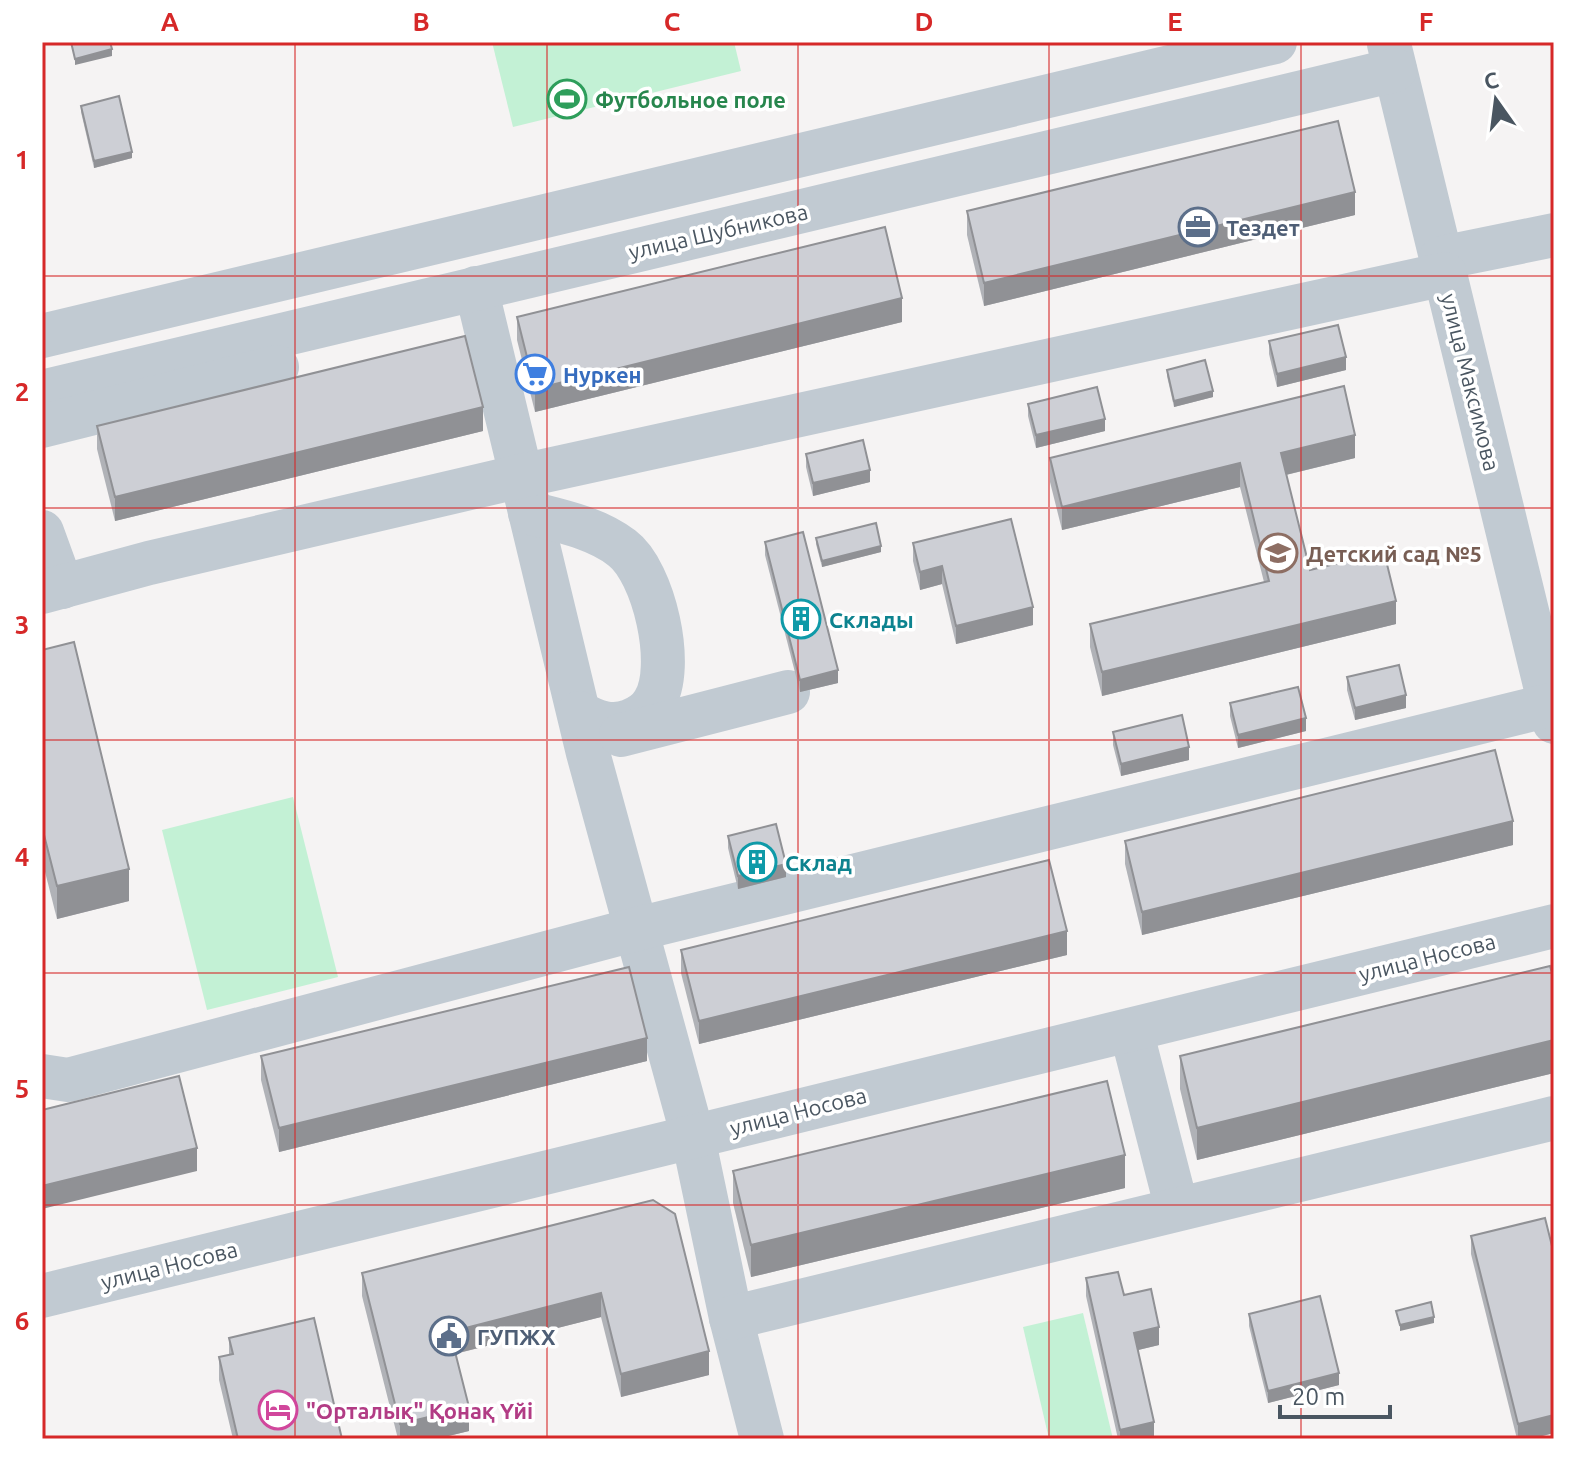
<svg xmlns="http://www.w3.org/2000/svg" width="1596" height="1481" viewBox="0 0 1596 1481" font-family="Ubuntu,sans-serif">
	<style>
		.green { fill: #c3f1d5 }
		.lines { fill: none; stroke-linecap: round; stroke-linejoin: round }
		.minor { stroke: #c1cad2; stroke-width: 44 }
		.wall { fill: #b0b2b7 }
		.shaded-wall { fill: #909195 }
		.building { fill: #cdcfd5; stroke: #909195; stroke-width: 2 }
		.grid { fill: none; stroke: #d62828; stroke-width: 2; stroke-opacity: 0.55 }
		.labels { text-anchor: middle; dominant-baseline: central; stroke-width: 7; stroke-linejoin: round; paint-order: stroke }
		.leisure-label { font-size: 22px; font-weight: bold; fill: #27864d; stroke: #fff; text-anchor: start }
		.service-label { font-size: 22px; font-weight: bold; fill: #4e5e75; stroke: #fff; text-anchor: start }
		.street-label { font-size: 22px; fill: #4a5661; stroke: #fff }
		.shop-label { font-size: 22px; font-weight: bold; fill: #366cbe; stroke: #fff; text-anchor: start }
		.education-label { font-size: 22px; font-weight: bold; fill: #785e54; stroke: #fff; text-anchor: start }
		.culture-label { font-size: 22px; font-weight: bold; fill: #0d838f; stroke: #fff; text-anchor: start }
		.hotel-label { font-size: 22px; font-weight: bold; fill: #b23c85; stroke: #fff; text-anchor: start }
		.neatline { fill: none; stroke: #d62828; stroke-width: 3 }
		.grid-label { font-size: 26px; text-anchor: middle; font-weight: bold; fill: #d62828 }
	</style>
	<rect width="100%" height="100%" fill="#f5f3f3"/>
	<g class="green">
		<path d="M492,42H734L741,71L513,127Z"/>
		<path d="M293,797L338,977L207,1010L162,830Z"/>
		<path d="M1083,1313L1113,1439H1049L1023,1327Z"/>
	</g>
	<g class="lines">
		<g class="minor">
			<path d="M1389,44L1554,722"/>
			<path d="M1441,258L1554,235"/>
			<path d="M476,288L588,753L693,1137L731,1318L762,1439"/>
			<path d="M42,336L1275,42"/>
			<path d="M42,392L1395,70"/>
			<path d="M42,426L277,367"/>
			<path d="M530,513C561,521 596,528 622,548C654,572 676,667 654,702C649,711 640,717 630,721C611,728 596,722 579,713"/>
			<path d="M42,532L62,587"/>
			<path d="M42,592L149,563L521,476L1445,274"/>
			<path d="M621,735L788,692"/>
			<path d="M1131,1030L1177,1209"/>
			<path d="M42,1076L68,1080L637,929L1550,705"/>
			<path d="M42,1296L1554,926"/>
			<path d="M731,1318L1554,1118"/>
		</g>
	</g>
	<g class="wall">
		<path d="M81,106L132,158L94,168L81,112Z"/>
		<path d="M967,211L1355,215L984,306L967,235Z"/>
		<path d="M517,317L902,322L535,412L517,340Z"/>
		<path d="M1269,341L1346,370L1277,387L1269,354Z"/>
		<path d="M1167,370L1213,397L1174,407L1167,376Z"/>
		<path d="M1028,404L1105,431L1036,448L1028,416Z"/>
		<path d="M97,426L483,431L115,521L97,449Z"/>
		<path d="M806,454L870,482L813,496L806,467Z"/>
		<path d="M1050,458H1355L1286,475L1310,570L1396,624L1102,696L1090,647V624L1264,582L1240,487L1062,530L1050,482Z"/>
		<path d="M816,538L881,552L822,567L816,544Z"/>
		<path d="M765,542L838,683L800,692L765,555Z"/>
		<path d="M913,543L1033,625L956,644L942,584L920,590L913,561Z"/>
		<path d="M42,650L129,901L57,919L42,860Z"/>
		<path d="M1347,677L1406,708L1355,720L1347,690Z"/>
		<path d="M1230,703L1306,731L1238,748L1230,716Z"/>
		<path d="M1113,732L1189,760L1121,776L1113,745Z"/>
		<path d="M728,836L786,877L738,889L728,848Z"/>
		<path d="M1125,841L1513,845L1142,935L1125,864Z"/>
		<path d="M681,950L1067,955L699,1044L681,973Z"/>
		<path d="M1554,980V1073L1197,1160L1180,1089V1056Z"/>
		<path d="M261,1056L647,1061L279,1152L261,1080Z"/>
		<path d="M733,1171L1125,1188L751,1277L733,1203Z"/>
		<path d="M653,1200L709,1375L621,1397L601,1317L455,1354L469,1431L436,1439H398L362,1296V1273Z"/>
		<path d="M1471,1236L1554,1254V1433L1530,1439H1517L1471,1254Z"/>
		<path d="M1086,1278L1124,1295L1159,1345L1138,1350L1154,1439H1118L1086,1296Z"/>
		<path d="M1249,1314L1339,1385L1268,1403L1249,1326Z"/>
		<path d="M229,1338L342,1439H233L219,1380V1357L229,1355Z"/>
	</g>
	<g class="shaded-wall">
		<path d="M112,49V56L75,65V59Z"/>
		<path d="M132,152V158L94,168V161Z"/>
		<path d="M1355,192V215L984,306V283Z"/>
		<path d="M902,298V322L535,412V389Z"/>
		<path d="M1346,357V370L1277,387V374Z"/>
		<path d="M1213,391V397L1174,407V401Z"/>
		<path d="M483,407V431L115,521V497Z"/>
		<path d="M1105,419V431L1036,448V435Z"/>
		<path d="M1355,435V458L1281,476V453Z"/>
		<path d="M1240,463V487L1062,530V507Z"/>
		<path d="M870,470V482L813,496V483Z"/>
		<path d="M881,546V552L822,567V561Z"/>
		<path d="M942,566V584L920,590V572Z"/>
		<path d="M1396,601V624L1102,696V672Z"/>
		<path d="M1033,607V625L956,644V626Z"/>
		<path d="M838,670V683L800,692V680Z"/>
		<path d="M1406,695V708L1355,720V708Z"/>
		<path d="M1306,718V731L1238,748V735Z"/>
		<path d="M1189,747V760L1121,776V764Z"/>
		<path d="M1513,821V845L1142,935V912Z"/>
		<path d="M786,864V877L738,889V876Z"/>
		<path d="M129,869V901L57,919V886Z"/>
		<path d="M1067,931V955L699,1044V1021Z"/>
		<path d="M647,1038V1061L279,1152V1128Z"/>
		<path d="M1554,1040V1073L1197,1160V1128Z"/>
		<path d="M197,1148V1171L42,1209V1186Z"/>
		<path d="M1125,1155V1188L751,1277V1245Z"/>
		<path d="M601,1293V1317L450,1355V1332Z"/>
		<path d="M1434,1317V1323L1400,1331V1325Z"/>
		<path d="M1159,1327V1345L1134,1351V1333Z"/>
		<path d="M709,1351V1375L621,1397V1374Z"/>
		<path d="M1339,1373V1385L1268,1403V1391Z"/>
		<path d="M469,1407V1431L436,1439H400V1424Z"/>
		<path d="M1554,1415V1433L1530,1439H1518V1424Z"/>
		<path d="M1154,1422V1439H1120V1430Z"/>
	</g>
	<g class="building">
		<path d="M71,42H110L112,49L75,59Z"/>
		<path d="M119,96L132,152L94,161L81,106Z"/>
		<path d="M1338,121L1355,192L984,283L967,211Z"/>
		<path d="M885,227L902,298L535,389L517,317Z"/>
		<path d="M1338,325L1346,357L1277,374L1269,341Z"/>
		<path d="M465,336L483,407L115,497L97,426Z"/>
		<path d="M1205,360L1213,391L1174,401L1167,370Z"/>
		<path d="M1344,386L1355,435L1281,453L1310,570L1384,552L1396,601L1102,672L1090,624L1269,581L1240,463L1062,507L1050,458Z"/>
		<path d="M1097,387L1105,419L1036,435L1028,404Z"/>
		<path d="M863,440L870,470L813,483L806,454Z"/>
		<path d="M1011,519L1033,607L956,626L942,566L920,572L913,543Z"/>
		<path d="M876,523L881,546L822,561L816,538Z"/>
		<path d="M803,532L838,670L800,680L765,542Z"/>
		<path d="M74,642L129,869L57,886L42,827V650Z"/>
		<path d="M1399,665L1406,695L1355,708L1347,677Z"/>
		<path d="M1298,687L1306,718L1238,735L1230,703Z"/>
		<path d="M1182,715L1189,747L1121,764L1113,732Z"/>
		<path d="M1495,750L1513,821L1142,912L1125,841Z"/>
		<path d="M776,824L786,864L738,876L728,836Z"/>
		<path d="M1049,860L1067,931L699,1021L681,950Z"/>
		<path d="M1550,966L1554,980V1040L1197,1128L1180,1056Z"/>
		<path d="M629,967L647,1038L279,1128L261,1056Z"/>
		<path d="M179,1076L197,1148L42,1186V1110Z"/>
		<path d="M1107,1081L1125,1155L751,1245L733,1171Z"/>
		<path d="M653,1200L675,1214L709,1351L621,1374L601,1293L450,1332L469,1407L400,1424L362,1273Z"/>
		<path d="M1545,1218L1554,1254V1415L1518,1424L1471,1236Z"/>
		<path d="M1118,1272L1124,1295L1151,1289L1159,1327L1134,1333L1154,1422L1120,1430L1086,1278Z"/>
		<path d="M1320,1296L1339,1373L1268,1391L1249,1314Z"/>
		<path d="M1431,1302L1434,1317L1400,1325L1396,1311Z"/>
		<path d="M314,1318L342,1439H238L219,1357L233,1354L229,1338Z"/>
	</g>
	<path class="grid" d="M295,42V1439M547,42V1439M798,42V1439M1049,42V1439M1301,42V1439M42,276H1554M42,508H1554M42,740H1554M42,973H1554M42,1205H1554"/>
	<defs>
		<symbol id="stadium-ring" viewBox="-11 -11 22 22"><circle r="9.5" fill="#fff" stroke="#2e9e5b" stroke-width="1.5"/><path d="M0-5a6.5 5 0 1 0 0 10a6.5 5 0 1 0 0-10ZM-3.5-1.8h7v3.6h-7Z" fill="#2e9e5b"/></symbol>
		<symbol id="office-ring" viewBox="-11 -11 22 22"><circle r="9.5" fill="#fff" stroke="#5c6f8a" stroke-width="1.5"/><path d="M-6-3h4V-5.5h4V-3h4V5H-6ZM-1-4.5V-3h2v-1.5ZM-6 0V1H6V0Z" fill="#5c6f8a"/></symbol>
		<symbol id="supermarket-ring" viewBox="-11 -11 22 22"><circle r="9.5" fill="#fff" stroke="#3f7fe0" stroke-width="1.5"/><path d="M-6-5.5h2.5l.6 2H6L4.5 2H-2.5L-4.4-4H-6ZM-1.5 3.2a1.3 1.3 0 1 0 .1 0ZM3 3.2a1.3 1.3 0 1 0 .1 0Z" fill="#3f7fe0"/></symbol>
		<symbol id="school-ring" viewBox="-11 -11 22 22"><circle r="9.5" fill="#fff" stroke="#8d6e63" stroke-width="1.5"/><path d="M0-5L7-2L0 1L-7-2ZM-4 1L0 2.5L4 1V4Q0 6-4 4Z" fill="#8d6e63"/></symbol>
		<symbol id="building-ring" viewBox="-11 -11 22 22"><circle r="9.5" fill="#fff" stroke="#0f9aa8" stroke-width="1.5"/><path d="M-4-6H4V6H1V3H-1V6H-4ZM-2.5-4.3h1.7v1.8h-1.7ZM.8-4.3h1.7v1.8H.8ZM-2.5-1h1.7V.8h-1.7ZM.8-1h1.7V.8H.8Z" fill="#0f9aa8"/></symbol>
		<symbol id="civic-ring" viewBox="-11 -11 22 22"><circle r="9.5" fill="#fff" stroke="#5c6f8a" stroke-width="1.5"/><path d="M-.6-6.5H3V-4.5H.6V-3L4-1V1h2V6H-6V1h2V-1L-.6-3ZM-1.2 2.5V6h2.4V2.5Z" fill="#5c6f8a"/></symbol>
		<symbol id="hotel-ring" viewBox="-11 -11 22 22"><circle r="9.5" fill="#fff" stroke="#d1479c" stroke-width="1.5"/><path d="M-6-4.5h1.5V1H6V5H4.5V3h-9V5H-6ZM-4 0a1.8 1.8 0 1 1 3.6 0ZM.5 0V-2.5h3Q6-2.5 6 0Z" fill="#d1479c"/></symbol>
	</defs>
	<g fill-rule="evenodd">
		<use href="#stadium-ring" x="545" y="77" width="44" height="44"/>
		<use href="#office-ring" x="1176" y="205" width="44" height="44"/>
		<use href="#supermarket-ring" x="513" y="352" width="44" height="44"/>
		<use href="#school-ring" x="1256" y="531" width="44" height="44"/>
		<use href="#building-ring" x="779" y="597" width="44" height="44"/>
		<use href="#building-ring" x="735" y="840" width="44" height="44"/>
		<use href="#civic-ring" x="427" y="1314" width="44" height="44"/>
		<use href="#hotel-ring" x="256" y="1388" width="44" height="44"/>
	</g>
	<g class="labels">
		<g class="leisure-label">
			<text x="595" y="99">Футбольное поле</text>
		</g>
		<g class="service-label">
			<text x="1226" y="227">Тездет</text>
			<text x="477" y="1336">ГУПЖХ</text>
		</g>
		<g class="street-label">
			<text transform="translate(718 231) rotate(-13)">улица Шубникова</text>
			<text transform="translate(1471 382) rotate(76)">улица Максимова</text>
			<text transform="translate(1427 957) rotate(-14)">улица Носова</text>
			<text transform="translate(798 1111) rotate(-14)">улица Носова</text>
			<text transform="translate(169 1265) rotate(-14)">улица Носова</text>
		</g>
		<g class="shop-label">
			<text x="563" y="374">Нуркен</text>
		</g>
		<g class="education-label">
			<text x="1306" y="553">Детский сад №5</text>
		</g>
		<g class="culture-label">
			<text x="829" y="619">Склады</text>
			<text x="785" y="862">Склад</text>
		</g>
		<g class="hotel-label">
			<text x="306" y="1410">"Орталық" Қонақ Үйі</text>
		</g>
	</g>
	<rect width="1596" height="1481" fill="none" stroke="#ffffff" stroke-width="88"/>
	<g transform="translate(1496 100) rotate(346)" stroke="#ffffff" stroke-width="6" paint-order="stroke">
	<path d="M0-6L14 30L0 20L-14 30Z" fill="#4a5661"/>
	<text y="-12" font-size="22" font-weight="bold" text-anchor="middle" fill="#4a5661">С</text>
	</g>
	<path d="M1280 1405v12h110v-12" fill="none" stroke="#4a5661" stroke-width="4"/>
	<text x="1292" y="1405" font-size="24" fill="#4a5661" stroke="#ffffff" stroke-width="6" paint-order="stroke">20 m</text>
	<rect x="44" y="44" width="1508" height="1393" class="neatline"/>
	<g class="grid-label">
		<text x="170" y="31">A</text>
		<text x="421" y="31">B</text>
		<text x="672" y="31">C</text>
		<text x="924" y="31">D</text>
		<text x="1175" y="31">E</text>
		<text x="1426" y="31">F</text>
		<text x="22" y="169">1</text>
		<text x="22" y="401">2</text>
		<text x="22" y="634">3</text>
		<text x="22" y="866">4</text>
		<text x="22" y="1098">5</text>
		<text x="22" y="1330">6</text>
	</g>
</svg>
